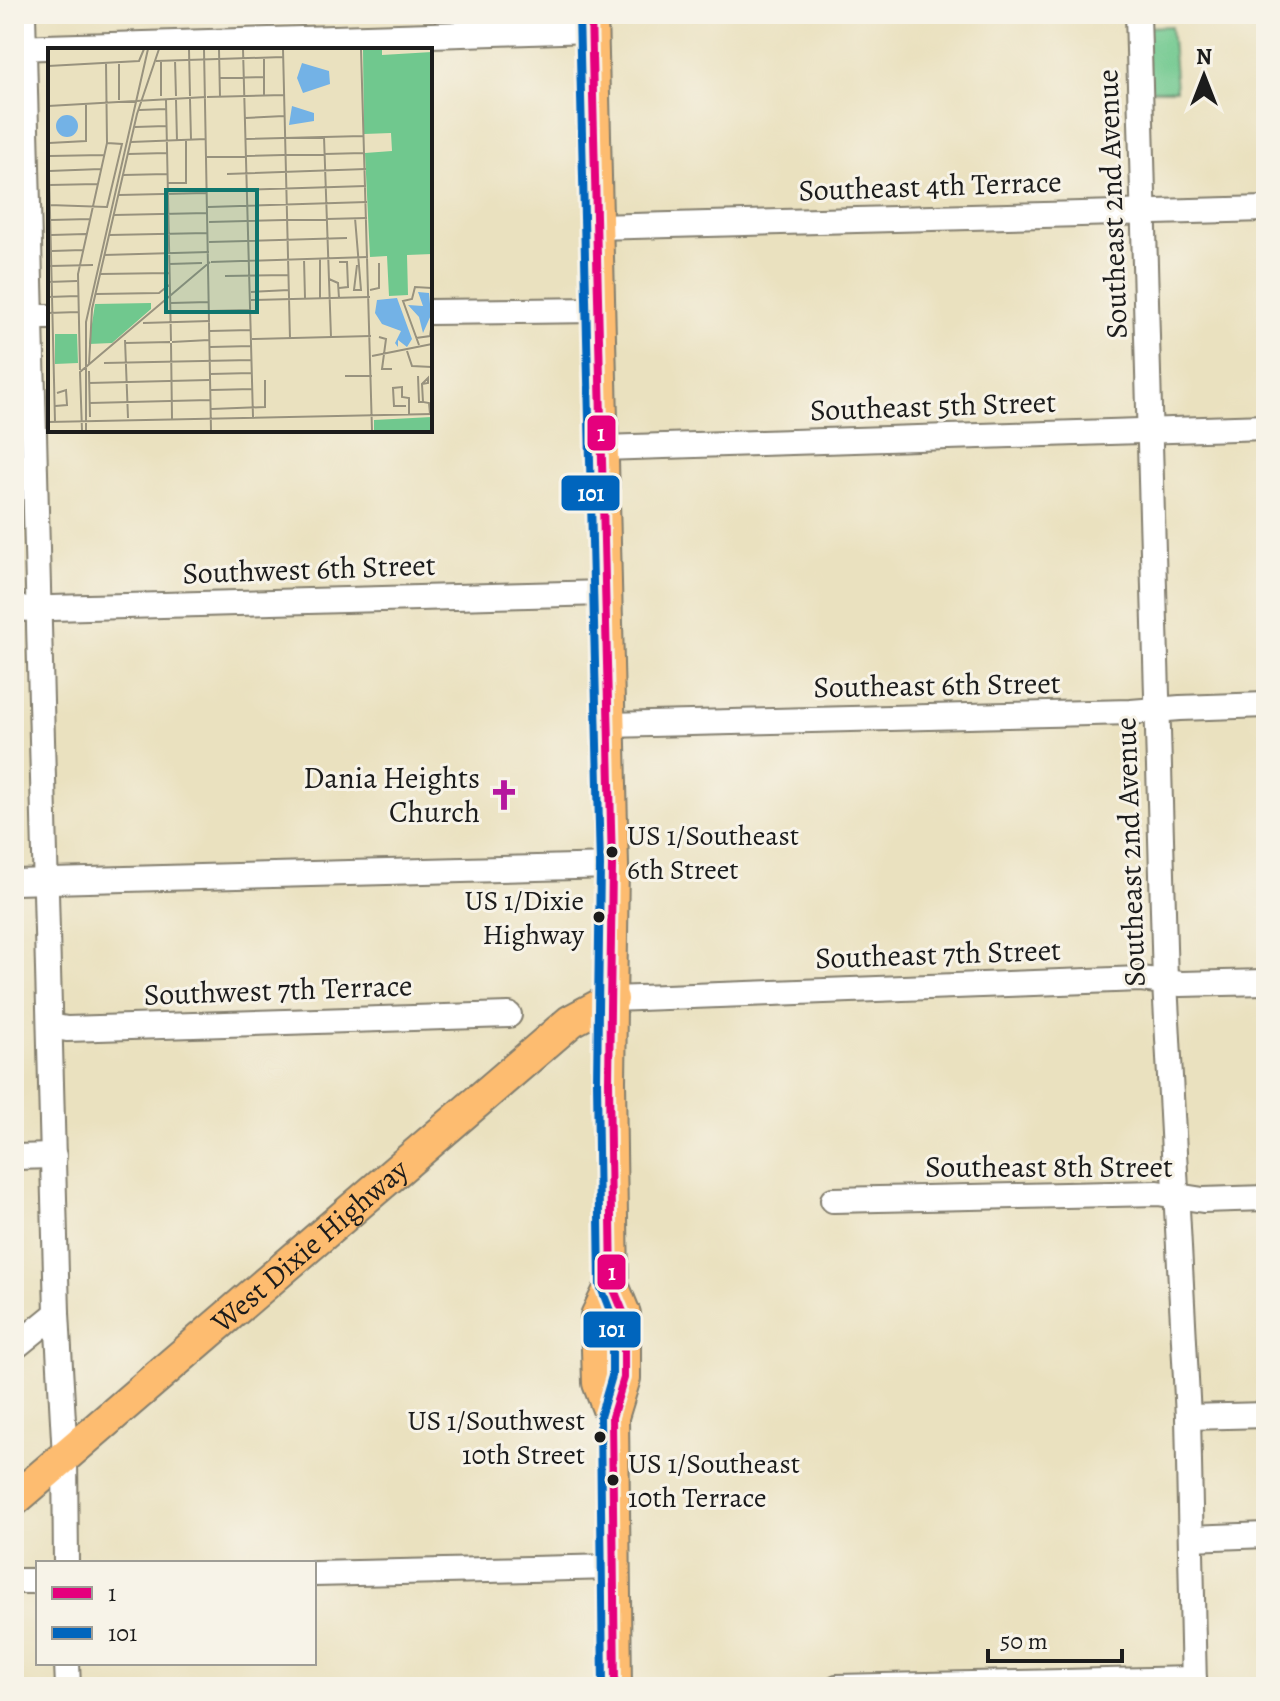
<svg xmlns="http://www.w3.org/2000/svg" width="1280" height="1701" viewBox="0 0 1280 1701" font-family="Alegreya,serif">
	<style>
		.grass { fill: #70c88e; stroke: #467255; stroke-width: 2 }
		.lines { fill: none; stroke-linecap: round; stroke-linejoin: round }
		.minor-casing { stroke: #837e6e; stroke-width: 28 }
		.major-casing { stroke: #837e6e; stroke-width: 36 }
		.minor { stroke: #fff; stroke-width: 24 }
		.major { stroke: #fdbc6f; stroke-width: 32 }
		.bus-1-casing { stroke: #f7f3e8; stroke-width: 14 }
		.bus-2-casing { stroke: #f7f3e8; stroke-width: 14 }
		.bus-1 { stroke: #e5007d; stroke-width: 8 }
		.bus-2 { stroke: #0065bd; stroke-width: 8 }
		.bus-dot { fill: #1c1c1c; stroke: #f7f3e8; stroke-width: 3 }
		.labels { text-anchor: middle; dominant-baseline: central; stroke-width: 6; stroke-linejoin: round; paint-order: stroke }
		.bus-label { font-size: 28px; fill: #1c1c1c; stroke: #f7f3e8; text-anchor: start }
		.street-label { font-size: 30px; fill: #1c1c1c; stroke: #f7f3e8 }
		.poi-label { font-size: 30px; fill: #1c1c1c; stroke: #f7f3e8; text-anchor: end }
		.inset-road { fill: none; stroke: #98927e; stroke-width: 2 }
		.view { fill: #0f766e; fill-opacity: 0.15; stroke: #0f766e; stroke-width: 4 }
		.inset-edge { fill: none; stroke: #1c1c1c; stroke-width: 4 }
		.line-badge { stroke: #f7f3e8; stroke-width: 3 }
		.badge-label { font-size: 22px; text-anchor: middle; font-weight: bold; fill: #fff }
	</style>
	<rect width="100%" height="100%" fill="#f7f3e8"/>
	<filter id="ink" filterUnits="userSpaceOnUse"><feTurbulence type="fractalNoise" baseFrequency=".0125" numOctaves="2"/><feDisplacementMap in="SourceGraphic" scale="16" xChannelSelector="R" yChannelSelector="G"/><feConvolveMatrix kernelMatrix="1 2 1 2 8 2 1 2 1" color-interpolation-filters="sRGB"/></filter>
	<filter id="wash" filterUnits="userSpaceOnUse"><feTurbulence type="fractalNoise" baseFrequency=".006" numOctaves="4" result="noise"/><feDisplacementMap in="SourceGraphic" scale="32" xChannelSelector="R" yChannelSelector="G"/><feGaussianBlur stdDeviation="1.8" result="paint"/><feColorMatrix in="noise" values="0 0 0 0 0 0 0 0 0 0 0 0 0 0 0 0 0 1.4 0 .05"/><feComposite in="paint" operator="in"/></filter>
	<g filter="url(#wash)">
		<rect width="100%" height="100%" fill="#eae1bf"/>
		<path class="grass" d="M1171,26L1176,90H1148L1144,27Z"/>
	</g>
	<g filter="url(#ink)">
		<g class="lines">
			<defs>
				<g id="minor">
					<path d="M23,14L57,1313L65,1457L66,1563"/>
					<path d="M1138,14L1165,982L1188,1417L1194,1687"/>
					<path d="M14,48L591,30"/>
					<path d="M596,227L1266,209"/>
					<path d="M430,312L598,310"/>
					<path d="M14,317H50"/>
					<path d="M602,448L1266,427"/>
					<path d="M14,609L605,593"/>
					<path d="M609,725L1131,712L1180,708L1266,705"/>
					<path d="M14,882L612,866"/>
					<path d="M612,999L1141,979L1181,984L1266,982"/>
					<path d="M50,1026L67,1029L509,1015"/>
					<path d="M14,1157L54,1156"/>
					<path d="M833,1200L1158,1193L1203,1200L1266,1198"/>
					<path d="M14,1348L57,1313"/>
					<path d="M1188,1417L1266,1415"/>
					<path d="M1191,1538L1266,1535"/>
					<path d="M314,1574L614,1567"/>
					<path d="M14,1581H38"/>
					<path d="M67,1663L68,1687"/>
					<path d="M837,1687L1194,1679"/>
				</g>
				<g id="major">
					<path d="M591,14L612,866L609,1081L612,1285L624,1314V1378L612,1417L615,1687"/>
					<path d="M612,1285L597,1316L599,1383L612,1417"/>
					<path id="s1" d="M14,1500L571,1021L612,999"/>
				</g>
			</defs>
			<use href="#minor" class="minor-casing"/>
			<use href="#major" class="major-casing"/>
			<use href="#minor" class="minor"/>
			<use href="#major" class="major"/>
			<defs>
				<path id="bus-1" d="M591,14L612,866L609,1081L612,1285L624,1314V1378L612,1417L615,1687"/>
				<path id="bus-2" d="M579,14L600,866L597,1081L600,1285L612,1316V1376L600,1417L603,1687"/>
			</defs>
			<use href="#bus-1" class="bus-1-casing"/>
			<use href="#bus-2" class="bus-2-casing"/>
			<use href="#bus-1" class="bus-1"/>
			<use href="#bus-2" class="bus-2"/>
		</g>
	</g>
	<defs>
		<symbol id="church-bare" viewBox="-9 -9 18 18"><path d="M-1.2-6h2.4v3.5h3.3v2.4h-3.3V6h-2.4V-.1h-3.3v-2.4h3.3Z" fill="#b5179e" stroke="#f7f3e8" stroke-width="2.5" paint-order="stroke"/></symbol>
	</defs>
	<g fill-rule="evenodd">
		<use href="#church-bare" x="482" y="773" width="44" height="44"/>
	</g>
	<g class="bus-dot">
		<circle cx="612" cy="852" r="7"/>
		<circle cx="599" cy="917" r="7"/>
		<circle cx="600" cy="1437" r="7"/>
		<circle cx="613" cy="1480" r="7"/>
	</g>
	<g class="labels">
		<g class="bus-label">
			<text x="627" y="836">US 1/Southeast<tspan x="627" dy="34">6th Street</tspan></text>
			<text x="584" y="901" text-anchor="end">US 1/Dixie<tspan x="584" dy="34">Highway</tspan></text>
			<text x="585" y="1421" text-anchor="end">US 1/Southwest<tspan x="585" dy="34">10th Street</tspan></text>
			<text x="628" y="1464">US 1/Southeast<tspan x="628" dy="34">10th Terrace</tspan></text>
		</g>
		<g class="street-label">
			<text transform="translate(930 186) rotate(-2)">Southeast 4th Terrace</text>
			<text transform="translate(1112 204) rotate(-92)">Southeast 2nd Avenue</text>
			<text transform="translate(933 406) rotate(-2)">Southeast 5th Street</text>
			<text transform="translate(309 569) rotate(-2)">Southwest 6th Street</text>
			<text transform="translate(937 685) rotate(-1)">Southeast 6th Street</text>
			<text transform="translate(1130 852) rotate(-92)">Southeast 2nd Avenue</text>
			<text transform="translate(938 954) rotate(-2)">Southeast 7th Street</text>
			<text transform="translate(278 990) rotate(-2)">Southwest 7th Terrace</text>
			<text x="1049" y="1167">Southeast 8th Street</text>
			<text stroke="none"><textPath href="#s1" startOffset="390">West Dixie Highway</textPath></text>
		</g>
		<g class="poi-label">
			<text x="480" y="778">Dania Heights<tspan x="480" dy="34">Church</tspan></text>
		</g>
	</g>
	<g transform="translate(48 48)">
		<rect width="384" height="384" fill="#eae1bf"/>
		<path d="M103,255V261L64,295L41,296L47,256ZM7,286H29L30,315L7,316Z" fill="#70c88e"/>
		<path d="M315,1H334V7L384,4V206L359,207L360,247L341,248L339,208L322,209L317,105L344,103L343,85L316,86ZM384,369V383H326V372Z" fill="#70c88e"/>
		<path d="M254,15L281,23L282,36L255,45L249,30ZM244,58L266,65V73L241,77ZM8 78a11 11 0 1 1 22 0a11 11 0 1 1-22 0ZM370,244L381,245L383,267L375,285L371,269L360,257L375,258ZM349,250L364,291L359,299L350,292V299L347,295L353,283L334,276L327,265L329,252Z" fill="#73b2e6"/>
		<path class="inset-road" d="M141,1L142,48M156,1L163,383M171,1L172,49M195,1L205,369M235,1L242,291M313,1L324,383M216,10V47M127,12L128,48M108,13L235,9M113,13V48M71,14V52M0,18L91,13L96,1M172,30L216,29M159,49L236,47M142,51L143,92M118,52L123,293M128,52L129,93M0,58L158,49M91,62L118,61M197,70L236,68M87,79L118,78M0,81L7,374M276,89L283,289M198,91L315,88M83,94L158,91M1,95L38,93V57M80,106L119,105M1,108L56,107M159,109L316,105M1,123L53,121M179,126L318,121M75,127L119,126M119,135H138V92M1,137L50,136M160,143L318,138M71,147L159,145M1,157L59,159L74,96L59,95M160,159L319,154M66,167L160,165M307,170L313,242H306L309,217M2,172L42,171M161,174L319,170M3,187L38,186M61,187L160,185M161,194L299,190M4,203L35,202M56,207L161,204M256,211L257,250M272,211V250M163,214L320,209M121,216L154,215M2,218L45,217M52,226L122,225M177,228L241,227M281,231L290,235L291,250M0,234L29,233M291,240L300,239L299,214H291M322,242L331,240V215M203,244L241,242M48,246L111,245L121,237M0,249L30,248M203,252L322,249M123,255L161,254M162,263L203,262M0,265L30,264M95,275L162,273M162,283L203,282M331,289L338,291L334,321H344M368,290L382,288L384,275M204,291L323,288M77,292L80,370M124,294L161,292M77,295L122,294M123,295L124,371M371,297L355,253L364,251L367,239L384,240M162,299L204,298M359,303L364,318L384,319M324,308L384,296M56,315L204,312M41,317L44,261L89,66L111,1M32,322L30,226L59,95L58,14M41,323L42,369M162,326L204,325M297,328H324M370,328L371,354H375M41,335L161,332M374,336L380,330V335L374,336L375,354L381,355L382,366M163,342L205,341M42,355L162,352M7,358L19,357L18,342L9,345M358,358H346L345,340L354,339V349L361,350V366M163,361L217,359V332M0,374L384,366M34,383L32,324L162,214M38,383V274L100,1"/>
		<path class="view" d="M118,142H209V264H118Z"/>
		<rect width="384" height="384" class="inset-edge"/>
	</g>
	<g class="line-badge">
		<rect x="586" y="414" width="31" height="38" rx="8" fill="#e5007d"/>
		<rect x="560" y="474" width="61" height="38" rx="8" fill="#0065bd"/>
		<rect x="596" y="1253" width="31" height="38" rx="8" fill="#e5007d"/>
		<rect x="582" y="1310" width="60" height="39" rx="8" fill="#0065bd"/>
	</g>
	<g class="badge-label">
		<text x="601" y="441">1</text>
		<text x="591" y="501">101</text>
		<text x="612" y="1280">1</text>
		<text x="612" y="1337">101</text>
	</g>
	<rect width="1280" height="1701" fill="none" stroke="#f7f3e8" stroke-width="48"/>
	<rect x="36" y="1561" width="280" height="104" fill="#f7f3e8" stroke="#9f9d96" stroke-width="2"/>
	<rect x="52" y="1587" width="40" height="12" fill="#e5007d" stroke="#9f9d96" stroke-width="2"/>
	<text x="108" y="1601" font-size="24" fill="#1c1c1c">1</text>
	<rect x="52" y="1627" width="40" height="12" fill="#0065bd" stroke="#9f9d96" stroke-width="2"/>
	<text x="108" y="1641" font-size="24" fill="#1c1c1c">101</text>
	<g transform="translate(1204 76)" stroke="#f7f3e8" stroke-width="6" paint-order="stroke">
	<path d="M0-6L14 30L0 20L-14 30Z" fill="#1c1c1c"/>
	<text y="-12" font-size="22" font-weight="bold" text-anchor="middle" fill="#1c1c1c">N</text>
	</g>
	<path d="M988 1649v12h134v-12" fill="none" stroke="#1c1c1c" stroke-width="4"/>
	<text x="1000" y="1649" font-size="24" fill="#1c1c1c" stroke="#f7f3e8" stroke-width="6" paint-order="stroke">50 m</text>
</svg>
